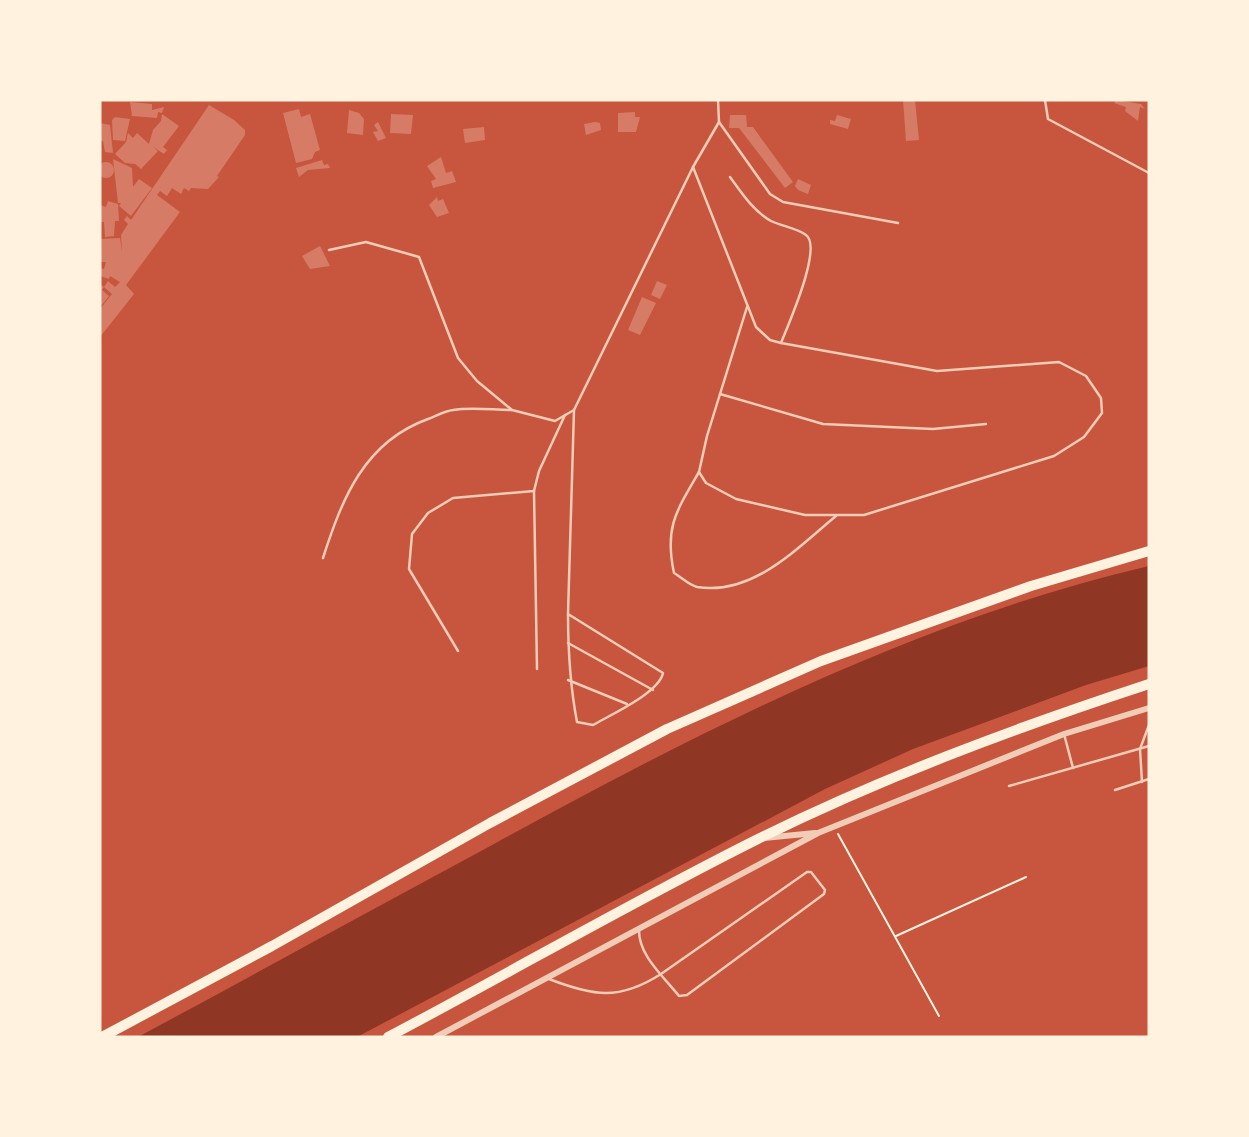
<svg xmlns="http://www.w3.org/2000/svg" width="1249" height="1137" viewBox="0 0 1249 1137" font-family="'Public Sans',sans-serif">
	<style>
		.water { fill: #8f3625 }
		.building { fill: #d67c66 }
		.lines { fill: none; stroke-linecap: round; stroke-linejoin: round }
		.path { stroke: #fff3e0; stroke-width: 2 }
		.service { stroke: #f1ccb7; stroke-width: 2.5 }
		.minor { stroke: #f1ccb7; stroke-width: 6 }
		.trunk { stroke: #fff3e0; stroke-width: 10 }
	</style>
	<rect width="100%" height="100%" fill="#c8553d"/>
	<path class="water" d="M1149,566V666L1086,685L913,749L825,789L357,1037H138C257,973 375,908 494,844C702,730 917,620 1149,566Z"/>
	<g class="building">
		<path d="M903,100H915L919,140L906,141Z"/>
		<path d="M1116,100L1141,104L1145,109L1140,107L1138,121L1125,111L1126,107L1114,103Z"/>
		<path d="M130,102L152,104V110L164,107L162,113L158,112L157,118L132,116Z"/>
		<path d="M209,105L234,120L245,130V135L217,176L219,177L208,189L191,188L189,191L184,188L181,194L172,188L167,196L160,191L157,195L180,212L126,285L134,294L100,337V309L112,294L104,287L102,290L109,296L102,305L100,303V284L104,287L108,281L115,287L120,282L110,276L109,279L100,276V268L104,269L106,262H100V239L120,238L122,252L121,235L128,224L124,220L127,216L131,220Z"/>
		<path d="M299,109L301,117L310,114L320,150L315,152L312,159L296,163L283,113Z"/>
		<path d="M349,110L359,113L364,119L363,135L347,133Z"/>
		<path d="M635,112V117H640L636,132H618V113Z"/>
		<path d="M162,114L179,126L163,147L167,150L164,154L152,146L158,151L141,169L135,164L125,163L115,154L126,142L128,133L133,138L137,133L149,144L153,130L161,121Z"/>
		<path d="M391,114L413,115L411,134L390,133Z"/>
		<path d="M730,115H746L747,127H753L793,182L785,188L739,128H729Z"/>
		<path d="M837,115L851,119L848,129L830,124V120L835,121Z"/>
		<path d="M115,117L130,119L125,141L113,140L112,120Z"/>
		<path d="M378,122L386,138L378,141L373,132L378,131L374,125Z"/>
		<path d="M595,122L600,123L601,130L586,135L584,124Z"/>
		<path d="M100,123L110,125L113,153L105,152L103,141H100Z"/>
		<path d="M484,127L485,140L465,143L463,129Z"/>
		<path d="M441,157L446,173L452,171L456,182L433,188L431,181L436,179L427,166Z"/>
		<path d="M113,159L132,168L133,187L139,179L152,188L131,216L119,206L121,203H118Z"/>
		<path d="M322,160L324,165L328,164L330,168L308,170L299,177L296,168Z"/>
		<circle cx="106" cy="170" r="8"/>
		<path d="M798,179L811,185L808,194L798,190L795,186Z"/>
		<path d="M437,197L438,201L443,199L449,213L437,217L429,205Z"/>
		<path d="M108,201L118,204L119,221H115L114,236L105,237L104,222H100V205L106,207Z"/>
		<path d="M320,246L330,266L310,269L302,256Z"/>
		<path d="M657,281L667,285L660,299L651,295Z"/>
		<path d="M642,297L656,303L640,335L628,330Z"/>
	</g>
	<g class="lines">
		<g class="path">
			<path d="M838,834L939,1016"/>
			<path d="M896,936L1026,877"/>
		</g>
		<g class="service">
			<path d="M1045,100L1048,119L1149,173"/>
			<path d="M719,122L770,194L783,202L898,223"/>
			<path d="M693,167L756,327L770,340L781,343"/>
			<path d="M730,177C741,192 753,211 771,221C781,226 797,228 806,235C823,247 788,325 781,343L937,371L1059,362L1086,376L1101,398L1102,413L1084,437L1054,456L864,515H805L736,499L706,483L699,472L707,436L747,307"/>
			<path d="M329,250L366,242L419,257L458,358L477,381L512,410L555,421L574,410L693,167L719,122L718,100"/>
			<path d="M720,394L823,424L933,429L986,424"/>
			<path d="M699,472C677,510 664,527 674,573C681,577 689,585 697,587C753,596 797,548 836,516"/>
			<path d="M323,558C342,499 364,442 428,419C436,416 445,411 453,410C472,407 493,410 512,410"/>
			<path d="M568,614L663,673C659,693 610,715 593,725L577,722C570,685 568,651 568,614L574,410"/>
			<path d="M568,643L653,690"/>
			<path d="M458,651L409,569L412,534L428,513L453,498L534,491"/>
			<path d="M537,669L534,491L539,471L565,415"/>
			<path d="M568,680L627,704"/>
			<path d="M1064,734L1073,768"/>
			<path d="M1142,782L1140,749L1149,725"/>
			<path d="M1009,786L1149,746"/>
			<path d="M1115,790L1149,779"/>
			<path d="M549,979C593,996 619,1001 661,974L807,872H811L825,890L824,894L687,995L679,996C663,976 638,955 639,929"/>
		</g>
		<g class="minor">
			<path d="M764,838L815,833"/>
			<path d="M436,1037L818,833L1064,734L1149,708"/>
		</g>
		<g class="trunk">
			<path d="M102,1037L272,946L490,823L667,729L821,661L1031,586L1149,551"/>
			<path d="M388,1037C511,972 632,902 756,840C883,777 1015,728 1149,684"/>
		</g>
	</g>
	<rect width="1249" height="1137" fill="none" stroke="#fff3e0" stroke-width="203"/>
</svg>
